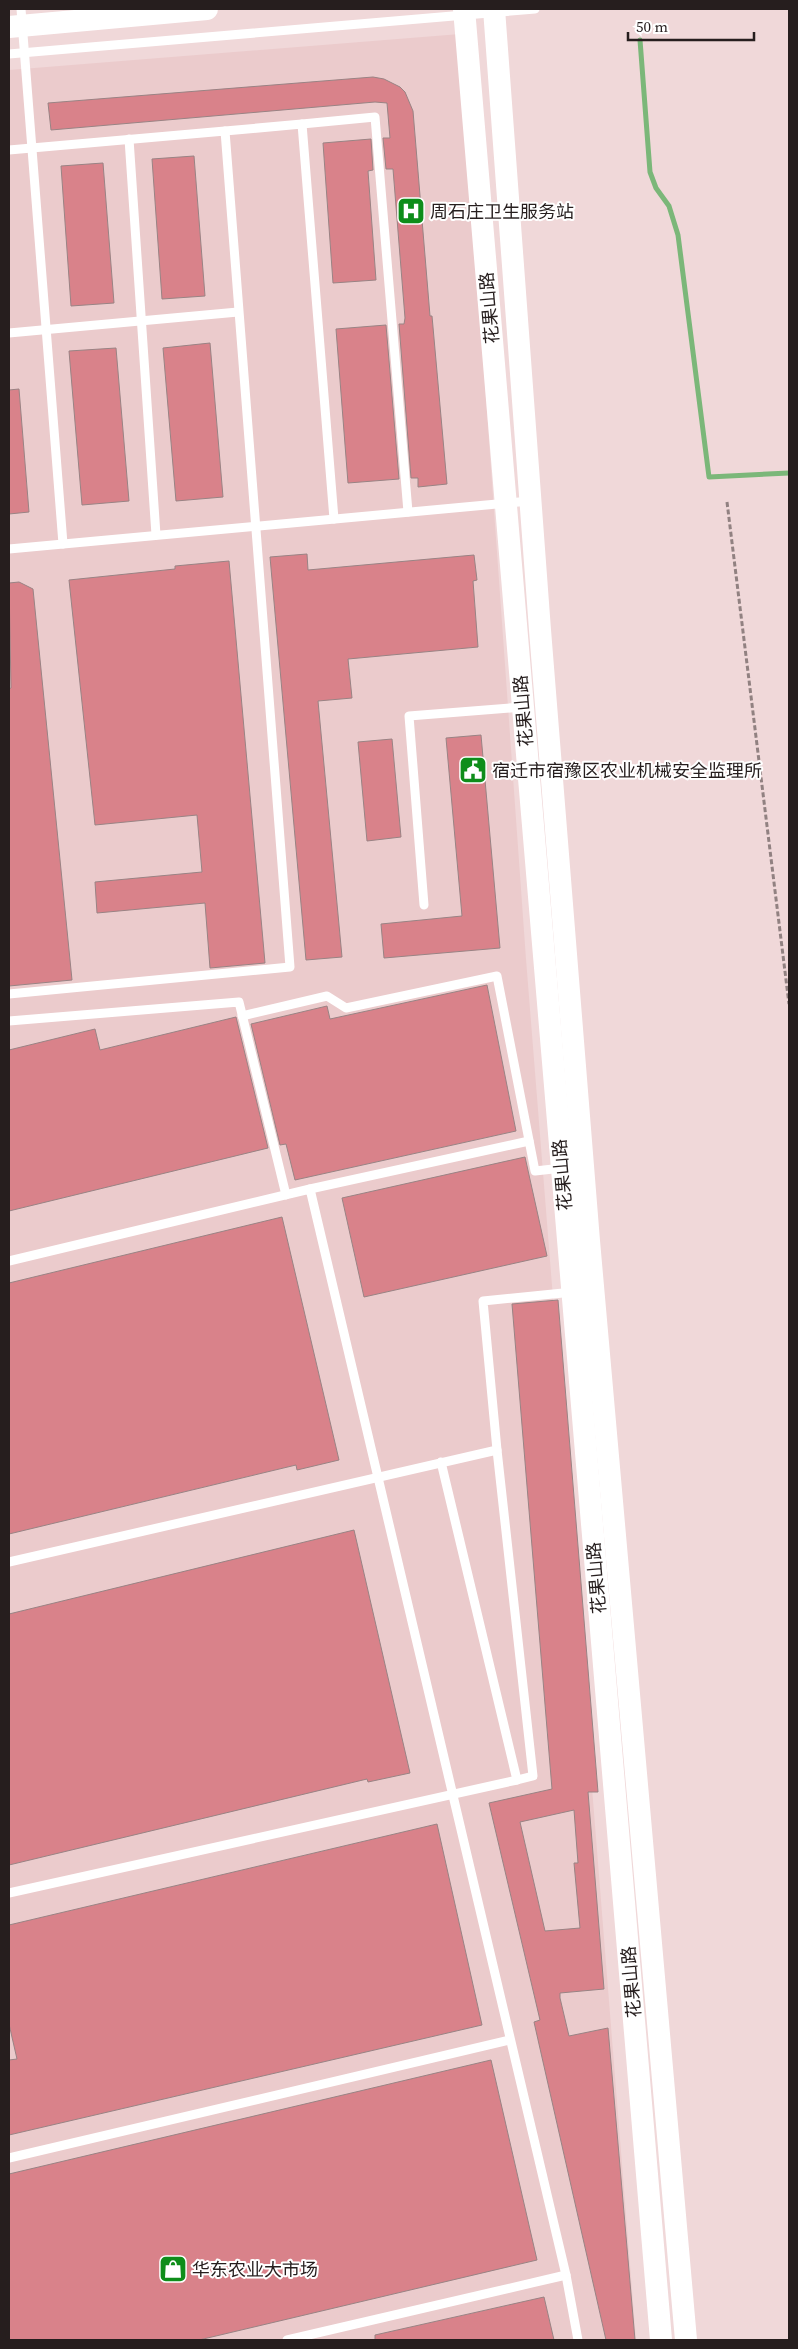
<svg xmlns="http://www.w3.org/2000/svg" width="798" height="2349" viewBox="0 0 798 2349" font-family="'Source Serif 4','Noto Sans SC',serif">
	<style>
		.built { fill: #ebcbcc }
		.lines { fill: none; stroke-linecap: round; stroke-linejoin: round }
		.stream { stroke: #7bb779; stroke-width: 5 }
		.building { fill: #d9828a; stroke: #998384; fill-rule: evenodd }
		.path { stroke: #918181; stroke-width: 3; stroke-dasharray: 5 2.5; stroke-linecap: butt }
		.lane { stroke: #fff; stroke-width: 9 }
		.secondary { stroke: #fff; stroke-width: 22 }
		.labels { text-anchor: middle; dominant-baseline: central; stroke-width: 4; stroke-linejoin: round; paint-order: stroke }
		.poi-label { font-size: 18px; fill: #261e1e; stroke: #fff; text-anchor: start }
		.street-label { font-size: 18px; fill: #261e1e; stroke: #fff }
	</style>
	<rect width="100%" height="100%" fill="#f0d8d9"/>
	<path class="built" d="M460,34L526,959L636,2340H9V70Z"/>
	<g class="lines">
		<path class="stream" d="M640,40L650,172L656,188L669,206L678,235L709,477L789,473"/>
	</g>
	<g class="building">
		<path d="M373,77L384,79L400,87L405,92L413,111L430,316H432L447,484L418,487V478H411L399,324H404L405,318L393,169H386L383,138H390L387,103L375,102L51,130L48,103Z"/>
		<path d="M371,139L373,170L368,171L376,280L333,283L323,143Z"/>
		<path d="M194,156L205,296L162,299L152,159Z"/>
		<path d="M103,163L114,303L71,306L61,166Z"/>
		<path d="M386,325L399,479L348,483L336,329Z"/>
		<path d="M210,343L223,497L176,501L163,348Z"/>
		<path d="M116,348L129,501L82,505L69,351Z"/>
		<path d="M19,389L29,512L9,514V390Z"/>
		<path d="M307,554L308,570L474,555L477,580L473,581L478,647L348,659L352,698L318,701L342,957L306,960L270,557Z"/>
		<path d="M229,561L265,963L210,968L205,903L97,913L95,882L202,872L197,815L95,825L69,580L175,569V566Z"/>
		<path d="M19,582L33,589L72,980L9,986V689L11,688L9,583Z"/>
		<path d="M481,735L500,948L384,958L381,924L462,916L446,738Z"/>
		<path d="M392,739L401,837L367,841L358,742Z"/>
		<path d="M487,985L516,1131L295,1180L286,1144L280,1145L251,1024L327,1006L330,1019Z"/>
		<path d="M236,1017L268,1148L9,1211V1050L95,1029L100,1050Z"/>
		<path d="M525,1157L547,1256L364,1297L342,1198Z"/>
		<path d="M282,1217L339,1460L297,1470L296,1465L9,1534V1283Z"/>
		<path d="M558,1300L598,1792H588L604,1989L560,1993V1998L569,2036L608,2028L635,2340H606L534,2022L540,2020L489,1803L552,1789L512,1304ZM574,1810L578,1863H574L580,1928L545,1931L520,1822Z"/>
		<path d="M354,1530L410,1773L368,1782L367,1779L9,1865V1614Z"/>
		<path d="M437,1824L482,2025L9,2135V2060L17,2059L9,2024V1925Z"/>
		<path d="M491,2060L537,2260L199,2340H9V2174Z"/>
		<path d="M544,2297L554,2340H375V2335Z"/>
	</g>
	<g class="lines">
		<path class="path" d="M727,502L789,1004"/>
		<g class="lane">
			<path d="M21,9L63,544"/>
			<path d="M9,54L535,9"/>
			<path d="M302,124L375,117L408,512"/>
			<path d="M225,131L302,124L334,519"/>
			<path d="M129,139L156,535"/>
			<path d="M9,150L225,131L290,967L9,994"/>
			<path d="M9,333L238,312"/>
			<path d="M9,549L530,501"/>
			<path d="M424,905L409,716L522,707"/>
			<path d="M242,1016L327,996L346,1008L497,976L535,1171L562,1168"/>
			<path d="M9,1021L239,1002L286,1195"/>
			<path d="M310,1189L529,1141"/>
			<path d="M9,1261L310,1189L566,2275L578,2340"/>
			<path d="M497,1450L533,1776L517,1780"/>
			<path d="M9,1562L497,1450L483,1301L573,1292"/>
			<path d="M9,1893L517,1780L441,1462"/>
			<path d="M9,2158L510,2040"/>
			<path d="M287,2340L566,2275"/>
		</g>
		<g class="secondary">
			<path d="M464,9L661,2340"/>
			<path d="M494,9L540,630L589,1241L686,2340"/>
			<path d="M9,27L207,9"/>
		</g>
	</g>
	<defs>
		<symbol id="hospital-square" viewBox="-11 -11 22 22"><rect x="-9" y="-9" width="18" height="18" rx="4" fill="#0e8d1a" stroke="#fff"/><path d="M-5-5h3v3.5h4V-5h3V5h-3V1.5h-4V5h-3Z" fill="#fff"/></symbol>
		<symbol id="civic-square" viewBox="-11 -11 22 22"><rect x="-9" y="-9" width="18" height="18" rx="4" fill="#0e8d1a" stroke="#fff"/><path d="M-.6-6.5H3V-4.5H.6V-3L4-1V1h2V6H-6V1h2V-1L-.6-3ZM-1.2 2.5V6h2.4V2.5Z" fill="#fff"/></symbol>
		<symbol id="shop-square" viewBox="-11 -11 22 22"><rect x="-9" y="-9" width="18" height="18" rx="4" fill="#0e8d1a" stroke="#fff"/><path d="M-5-2.5h2.3a2.7 3.5 0 0 1 5.4 0H5L5.5 6h-11ZM-1.5-2.5h3a1.5 2.3 0 0 0-3 0Z" fill="#fff"/></symbol>
	</defs>
	<g fill-rule="evenodd">
		<use href="#hospital-square" x="395" y="195" width="32" height="32"/>
		<use href="#civic-square" x="457" y="754" width="32" height="32"/>
		<use href="#shop-square" x="157" y="2253" width="32" height="32"/>
	</g>
	<g class="labels">
		<g class="poi-label">
			<text x="430" y="211">周石庄卫生服务站</text>
			<text x="492" y="770">宿迁市宿豫区农业机械安全监理所</text>
			<text x="192" y="2269">华东农业大市场</text>
		</g>
		<g class="street-label">
			<text transform="translate(489 308) rotate(-95)">花果山路</text>
			<text transform="translate(523 711) rotate(-95)">花果山路</text>
			<text transform="translate(562 1175) rotate(-95)">花果山路</text>
			<text transform="translate(596 1578) rotate(-95)">花果山路</text>
			<text transform="translate(631 1982) rotate(-95)">花果山路</text>
		</g>
	</g>
	<rect width="798" height="2349" fill="none" stroke="#261e1e" stroke-width="20"/>
	<path d="M628 32v8h126v-8" fill="none" stroke="#261e1e" stroke-width="2.5"/>
	<text x="636" y="32" font-size="15" fill="#261e1e" stroke="#ffffff" stroke-width="4" paint-order="stroke">50 m</text>
</svg>
